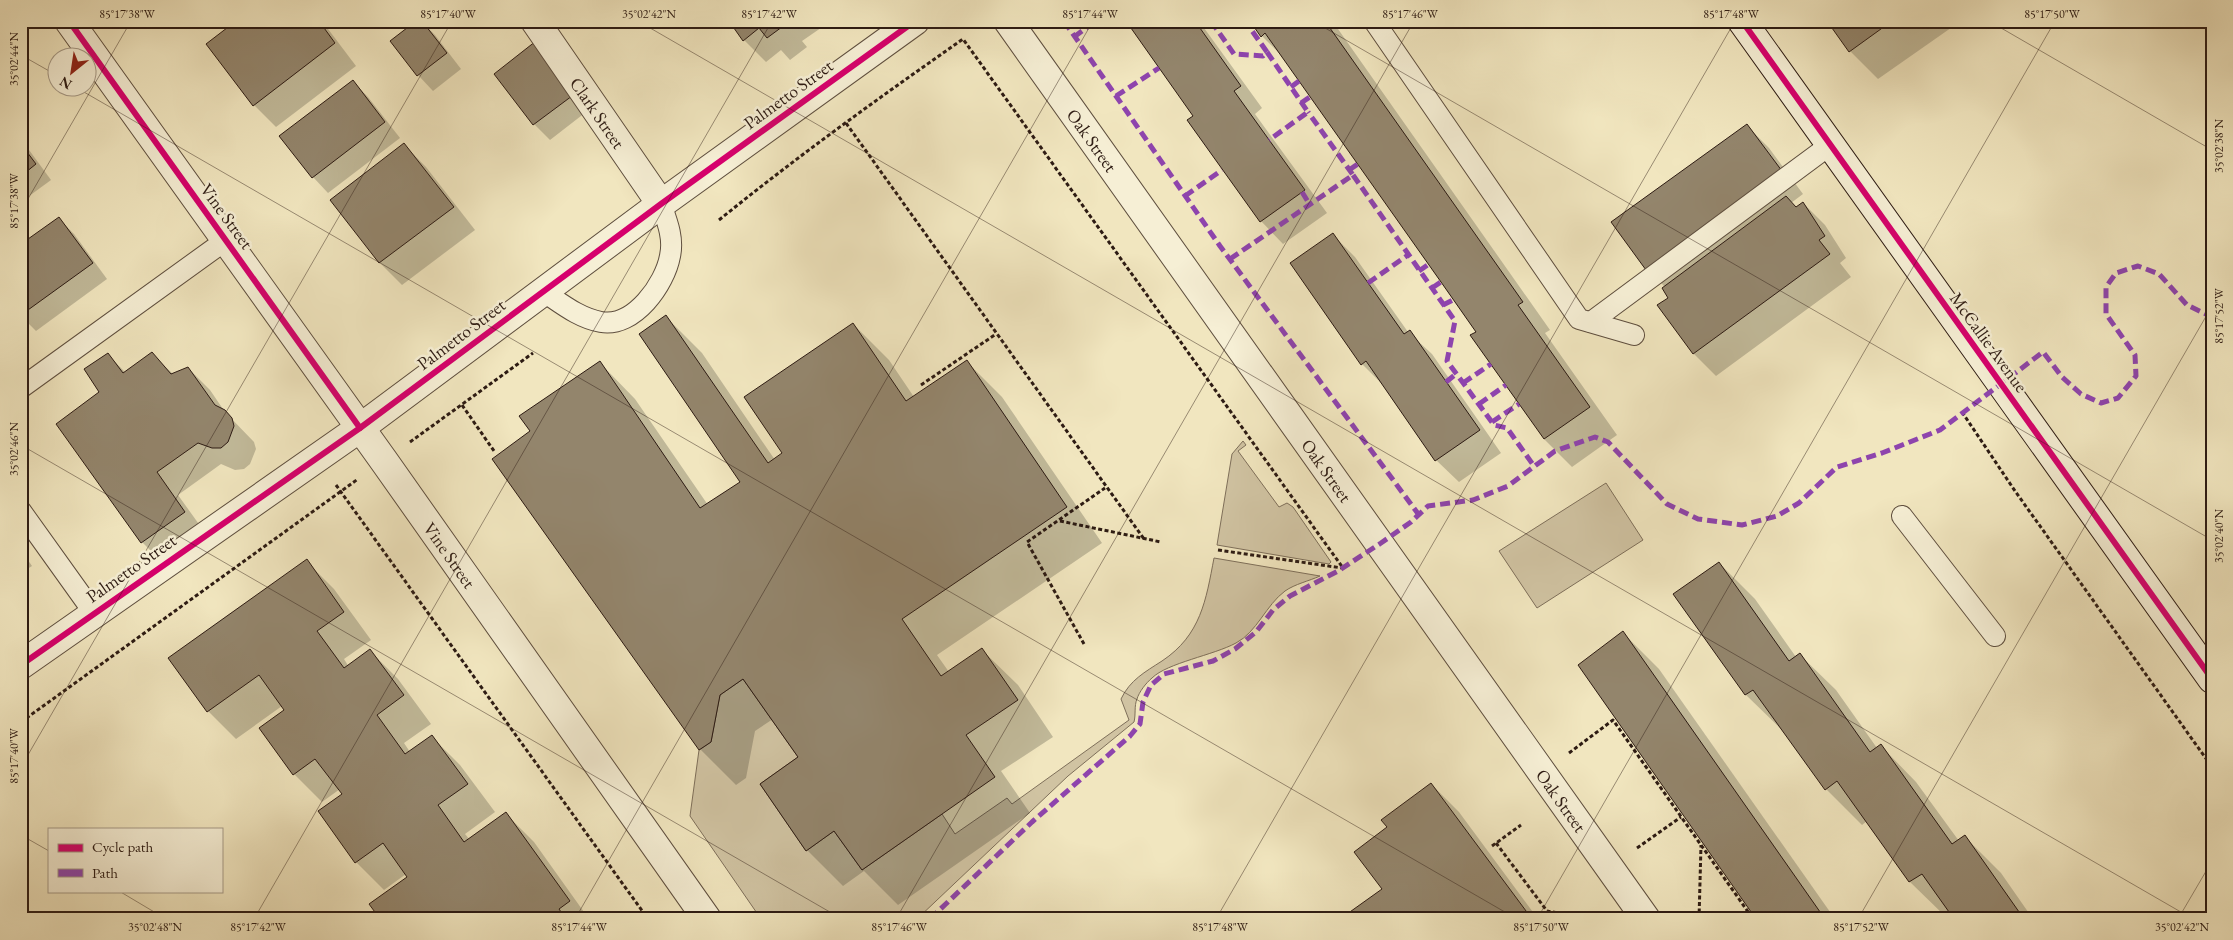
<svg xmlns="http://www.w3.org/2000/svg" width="2233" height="940" viewBox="0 0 2233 940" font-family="'EB Garamond',serif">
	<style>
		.green { fill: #d0c3a2; stroke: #7e6f5a }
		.shadow { fill: #0003 }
		.building { fill: #93856c; stroke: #2d1b13 }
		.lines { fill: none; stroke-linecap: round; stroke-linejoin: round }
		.lane-casing { stroke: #5e4e3e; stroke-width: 22 }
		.street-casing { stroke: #5e4e3e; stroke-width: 30 }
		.secondary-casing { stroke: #2d1b13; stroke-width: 30 }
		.path { stroke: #2d1b13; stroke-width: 3; stroke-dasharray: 4 2.5; stroke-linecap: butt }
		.lane { stroke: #f6efd5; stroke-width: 20 }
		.street { stroke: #f6efd5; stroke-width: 28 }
		.secondary { stroke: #f6efd5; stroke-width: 28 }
		.quiet { stroke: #8e44ad; stroke-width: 5; stroke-dasharray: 10 5; stroke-linecap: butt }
		.cycleway-casing { stroke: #f6efd5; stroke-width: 9 }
		.cycleway { stroke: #d6006c; stroke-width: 6 }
		.ticks { fill: none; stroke: #2d1b13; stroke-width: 1; stroke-opacity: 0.45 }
		.labels { text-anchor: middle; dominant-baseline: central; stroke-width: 5; stroke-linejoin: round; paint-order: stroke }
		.street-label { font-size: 18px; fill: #2d1b13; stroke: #f6efd5 }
		.neatline { fill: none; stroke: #2d1b13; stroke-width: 2 }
		.ticks-label { font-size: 12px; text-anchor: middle; fill: #2d1b13 }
	</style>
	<rect width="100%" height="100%" fill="#f1e6bf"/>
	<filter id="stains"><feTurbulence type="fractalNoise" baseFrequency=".004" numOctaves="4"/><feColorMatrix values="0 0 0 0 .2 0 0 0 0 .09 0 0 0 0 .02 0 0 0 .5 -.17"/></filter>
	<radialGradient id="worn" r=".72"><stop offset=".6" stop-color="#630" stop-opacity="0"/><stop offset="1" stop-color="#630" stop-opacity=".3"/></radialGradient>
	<g class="green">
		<path d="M1243,441L1246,445L1238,451L1279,507L1287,503L1293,507L1331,562L1329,564L1217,545L1232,454Z"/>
		<path d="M1606,483L1643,540L1537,608L1499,551Z"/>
		<path d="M1214,558L1320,576C1309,581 1295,584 1285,591C1266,605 1257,632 1236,643C1214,655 1167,663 1152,678C1146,683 1139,692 1137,699C1134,706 1136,714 1134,722L1068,776L917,919H761L690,816L699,750L711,742L720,695L743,679L798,757L760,784L806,851L834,831L862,870L942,814L955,834L1007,798L1012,804L1129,720L1121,699C1130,680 1145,672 1162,661C1201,635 1206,600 1214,558Z"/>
	</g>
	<g class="shadow">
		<path d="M238,21H322L356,66L276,127L254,105Z"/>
		<path d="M421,21L435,35L461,69L433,91L418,75Z"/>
		<path d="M710,21H720L714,25Z"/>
		<path d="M731,21H831L802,41L807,47L790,60L781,50L766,62L744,40Z"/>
		<path d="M1127,21H1199L1262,108L1255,114L1327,213L1283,244L1261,221L1195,116Z"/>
		<path d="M1251,21H1330L1338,29L1550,330L1545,333L1617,435L1572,467L1544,439L1478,332L1287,61L1262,36Z"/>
		<path d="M1829,21H1957L1958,23L1878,79L1850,51Z"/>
		<path d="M536,43L590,109L550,140L534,124L496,74Z"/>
		<path d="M352,81L368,97L400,138L328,193L313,177Z"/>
		<path d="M1747,126L1769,148L1803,194L1791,203L1796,208L1803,203L1825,225L1846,258L1840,263L1851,277L1716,376L1694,354L1659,305L1670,298L1665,287L1647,269Z"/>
		<path d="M21,139L51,180L21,202Z"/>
		<path d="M404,145L426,167L475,230L402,285L380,263L332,200Z"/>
		<path d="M59,219L74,234L107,279L36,331L21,316V246Z"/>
		<path d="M1333,235L1355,257L1408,332L1432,354L1501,453L1459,482L1436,460L1384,386L1362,364Z"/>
		<path d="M666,317L702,353L775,460L784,453L853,324L889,360L914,397L966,361L1002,397L1102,543L937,655L949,672L982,650L1018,685L1053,737L1001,771L1030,813L898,905L864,871L843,886L807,850L762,784L800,758L773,719L755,731L746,778L736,785L700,749L532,432L600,363L635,399L708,505L742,482Z"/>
		<path d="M152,354L173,374L188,368L210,390L225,412L254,442L256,449L250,464L244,469L235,470L221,464L178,495L206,534L164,564L142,542L100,392L108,355L125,372Z"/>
		<path d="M21,550L32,566L21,573Z"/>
		<path d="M306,561L334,589L371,640L344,659L349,667L370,651L398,679L431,724L404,743L410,752L432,737L460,765L495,812L465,834L470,840L506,814L534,842L589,919H381L408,877L406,874L384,890L356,862L343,795L340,789L322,802L294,774L285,710L282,706L236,739L208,711L170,658Z"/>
		<path d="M1719,563L1755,599L1796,657L1800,655L1836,690L1877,748L1881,746L1916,782L1959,841L1965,837L2001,873L2033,919H1956L1952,913L1946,917L1910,882L1867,821L1862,825L1826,789L1783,729L1782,730L1746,695L1674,594Z"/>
		<path d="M1623,633L1659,669L1835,919H1758Z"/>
		<path d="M1431,784L1459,812L1538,919H1342L1383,889L1389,827Z"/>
	</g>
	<g class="building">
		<path d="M236,21H319L335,43L253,106L206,44Z"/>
		<path d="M416,21H422L447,53L417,76L390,41Z"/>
		<path d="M729,21H784L786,24L767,38L759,28L743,41Z"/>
		<path d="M1126,21H1195L1241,86L1234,91L1305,190L1260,222L1187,120L1193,116Z"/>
		<path d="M1250,21H1325L1523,302L1518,305L1590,407L1544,439L1470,335L1476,332L1441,282L1265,33L1261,37Z"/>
		<path d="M1827,21H1892L1849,52Z"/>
		<path d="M536,41L576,93L533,125L494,74Z"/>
		<path d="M353,80L385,122L312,178L279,136Z"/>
		<path d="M1747,124L1782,171L1646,270L1611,222Z"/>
		<path d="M404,143L454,207L379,263L330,200Z"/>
		<path d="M21,144L36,164L21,176Z"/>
		<path d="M1786,196L1796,207L1803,202L1825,236L1819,240L1830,254L1693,354L1657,305L1668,298L1662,288Z"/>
		<path d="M59,217L93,263L21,315V244Z"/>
		<path d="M1333,233L1404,334L1410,330L1480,430L1435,461L1366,361L1361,365L1290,263Z"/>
		<path d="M666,315L768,463L782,453L744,397L853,323L906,401L967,360L1067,507L902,619L941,676L982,648L1018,700L966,735L995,777L862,870L834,831L806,851L760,784L798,757L743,679L720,695L711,742L699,750L492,459L530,431L519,416L600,361L700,508L740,482L639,334Z"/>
		<path d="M152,352L171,374L188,367L215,405L225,410L232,418L234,426L228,442L221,448H212L198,443L157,472L185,512L141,543L56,424L99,392L84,369L108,353L123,373Z"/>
		<path d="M307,559L344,612L317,631L344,668L370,649L404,695L377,715L405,754L432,735L468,784L438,805L464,842L506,812L570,901L559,909L566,919H380L369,904L407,877L383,843L355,863L318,811L342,794L315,759L293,775L259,728L284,710L259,675L207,712L168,658Z"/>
		<path d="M1719,562L1789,661L1800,653L1870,752L1881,744L1952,844L1965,835L2024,919H1954L1922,874L1909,882L1837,781L1825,790L1753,690L1745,695L1673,594Z"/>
		<path d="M1623,631L1825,919H1756L1578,665Z"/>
		<path d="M1431,783L1532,919H1340L1382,889L1354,852L1387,827L1381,820Z"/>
	</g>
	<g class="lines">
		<defs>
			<g id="lane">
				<path d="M1374,21L1579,319L1634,335"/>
				<path d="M544,292C562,304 579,318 601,322C634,328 665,284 670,256C674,238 667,221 661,204"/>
				<path d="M1591,322L1830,145"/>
				<path d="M21,388L226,240"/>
				<path d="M21,511L94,613"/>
				<path d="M1902,516L1995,636"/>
			</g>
			<g id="street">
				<path id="s1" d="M69,21L384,461L707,919"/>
				<path id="s2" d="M535,21L661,204"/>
				<path id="s3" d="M1008,21L1646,919"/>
				<path d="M21,665L360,428L661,204L915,21"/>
			</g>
			<path id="secondary" d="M1742,21L2212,679"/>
		</defs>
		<use href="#lane" class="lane-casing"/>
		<use href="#street" class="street-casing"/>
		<use href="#secondary" class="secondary-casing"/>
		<g class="path">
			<path d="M846,123L1144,539"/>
			<path d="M719,220C798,156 880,97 963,39L1343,568"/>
			<path d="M921,385L996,334"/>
			<path d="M462,405L494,451"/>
			<path d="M1962,412L2015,491L2212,767"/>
			<path d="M410,442L533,353"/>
			<path d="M336,485L648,919"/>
			<path d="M1060,521L1161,542"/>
			<path d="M1218,550L1342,568"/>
			<path d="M1084,644L1027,542L1105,488"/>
			<path d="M21,722L358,479"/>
			<path d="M1569,753L1613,720L1751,916L1746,919"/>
			<path d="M1496,843L1547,911L1587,918"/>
			<path d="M1492,846L1521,825"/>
			<path d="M1637,848L1681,817"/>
			<path d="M1699,919L1701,845"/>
		</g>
		<use href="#lane" class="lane"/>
		<use href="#street" class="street"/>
		<use href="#secondary" class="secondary"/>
		<g class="quiet">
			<path d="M1064,21L1220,246L1419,515"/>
			<path d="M1211,21L1234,54L1263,56L1267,52L1245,21"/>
			<path d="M1074,37L1095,21"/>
			<path d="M1267,52L1308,112L1269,140"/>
			<path d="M1291,87L1299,81"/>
			<path d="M1116,96L1159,68"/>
			<path d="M1301,103L1310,97"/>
			<path d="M1349,170L1358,164"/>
			<path d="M1353,175L1455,321L1447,361L1494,425L1507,428L1534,466"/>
			<path d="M1302,192L1310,205"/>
			<path d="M1185,196L1222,170"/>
			<path d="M1230,259L1353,175L1308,112"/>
			<path d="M1419,271L1429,264"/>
			<path d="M1368,283L1408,255"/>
			<path d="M1432,288L1441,282"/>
			<path d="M1443,305L1453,300"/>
			<path d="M1446,382L1456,374"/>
			<path d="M1463,383L1491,364"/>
			<path d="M1479,404L1506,385"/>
			<path d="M1492,422L1519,404"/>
			<path d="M930,919L1032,822L1130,736L1140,724L1143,702L1151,685L1164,674L1213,661L1235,649L1256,632L1273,610L1290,596L1338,571L1381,543L1411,522L1428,506L1473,500L1508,486L1555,451L1595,437L1608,442L1667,504L1698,519L1742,525L1777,516L1799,503L1837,467L1882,453L1940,430L2043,352L2062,377L2081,394L2101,403L2118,398L2136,376L2135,355L2106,314V287L2116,273L2138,266L2159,274L2187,305L2212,317"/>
		</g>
		<defs>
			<g id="cycleway">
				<path d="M69,21L360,428"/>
				<path d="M1742,21L2212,679"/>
				<path d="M21,665L360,428L661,204L915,21"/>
			</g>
		</defs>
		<use href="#cycleway" class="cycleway-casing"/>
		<use href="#cycleway" class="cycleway"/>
	</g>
	<path class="ticks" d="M638,21L2193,919M1313,21L2212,540M1989,21L2212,150M21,55L58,76M77,88L1517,919M21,211L131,21M21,445L842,919M21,767L452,21M21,835L49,851M119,891L166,919M254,919L772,21M575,919L1093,21M896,919L1414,21M1216,919L1735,21M1537,919L2055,21M1858,919L2212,306M2178,919L2212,861"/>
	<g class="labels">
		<g class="street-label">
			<text transform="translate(788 94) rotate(-36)">Palmetto Street</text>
			<text stroke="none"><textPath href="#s2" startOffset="111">Clark Street</textPath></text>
			<text stroke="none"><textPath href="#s3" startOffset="146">Oak Street</textPath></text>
			<text transform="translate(227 216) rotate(54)">Vine Street</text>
			<text transform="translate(461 334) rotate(-37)">Palmetto Street</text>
			<text transform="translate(1989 342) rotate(54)">McCallie Avenue</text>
			<text stroke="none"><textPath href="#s3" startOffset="551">Oak Street</textPath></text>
			<text stroke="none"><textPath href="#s1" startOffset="656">Vine Street</textPath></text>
			<text transform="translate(131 568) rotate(-35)">Palmetto Street</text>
			<text stroke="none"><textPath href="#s3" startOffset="956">Oak Street</textPath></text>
		</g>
	</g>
	<rect width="2233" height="940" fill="none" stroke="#f1e6bf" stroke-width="55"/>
	<rect x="48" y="828" width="175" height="65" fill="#f6efd5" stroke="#a69a87"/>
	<rect x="58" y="844" width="25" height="8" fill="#d6006c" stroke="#a69a87"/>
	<text x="92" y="852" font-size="15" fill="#2d1b13">Cycle path</text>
	<rect x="58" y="869" width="25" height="8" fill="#8e44ad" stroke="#a69a87"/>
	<text x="92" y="878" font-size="15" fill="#2d1b13">Path</text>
	<g transform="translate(72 72) rotate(210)"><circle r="24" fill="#f6efd5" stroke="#a69a87"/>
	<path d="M0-4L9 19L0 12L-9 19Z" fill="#8f2418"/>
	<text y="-8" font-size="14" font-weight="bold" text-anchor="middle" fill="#2d1b13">N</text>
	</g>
	<rect x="28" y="28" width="2178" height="884" class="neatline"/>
	<g class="ticks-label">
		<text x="127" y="18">85°17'38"W</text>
		<text x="448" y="18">85°17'40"W</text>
		<text x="649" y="18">35°02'42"N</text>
		<text x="769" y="18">85°17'42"W</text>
		<text x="1090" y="18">85°17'44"W</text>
		<text x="1410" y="18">85°17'46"W</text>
		<text x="1731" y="18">85°17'48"W</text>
		<text x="2052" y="18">85°17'50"W</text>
		<text transform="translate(14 59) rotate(-90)" y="4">35°02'44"N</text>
		<text transform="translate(2219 146) rotate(-90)" y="4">35°02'38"N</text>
		<text transform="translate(14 201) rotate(-90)" y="4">85°17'38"W</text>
		<text transform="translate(2219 316) rotate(-90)" y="4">85°17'52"W</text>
		<text transform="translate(14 449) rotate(-90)" y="4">35°02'46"N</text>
		<text transform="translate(2219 536) rotate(-90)" y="4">35°02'40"N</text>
		<text transform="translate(14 756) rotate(-90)" y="4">85°17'40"W</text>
		<text x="155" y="931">35°02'48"N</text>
		<text x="258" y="931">85°17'42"W</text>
		<text x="579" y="931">85°17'44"W</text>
		<text x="899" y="931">85°17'46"W</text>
		<text x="1220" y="931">85°17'48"W</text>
		<text x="1541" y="931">85°17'50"W</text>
		<text x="1861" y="931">85°17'52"W</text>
		<text x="2182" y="931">35°02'42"N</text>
	</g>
	<rect width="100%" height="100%" filter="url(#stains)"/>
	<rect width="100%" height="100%" fill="url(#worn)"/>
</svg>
